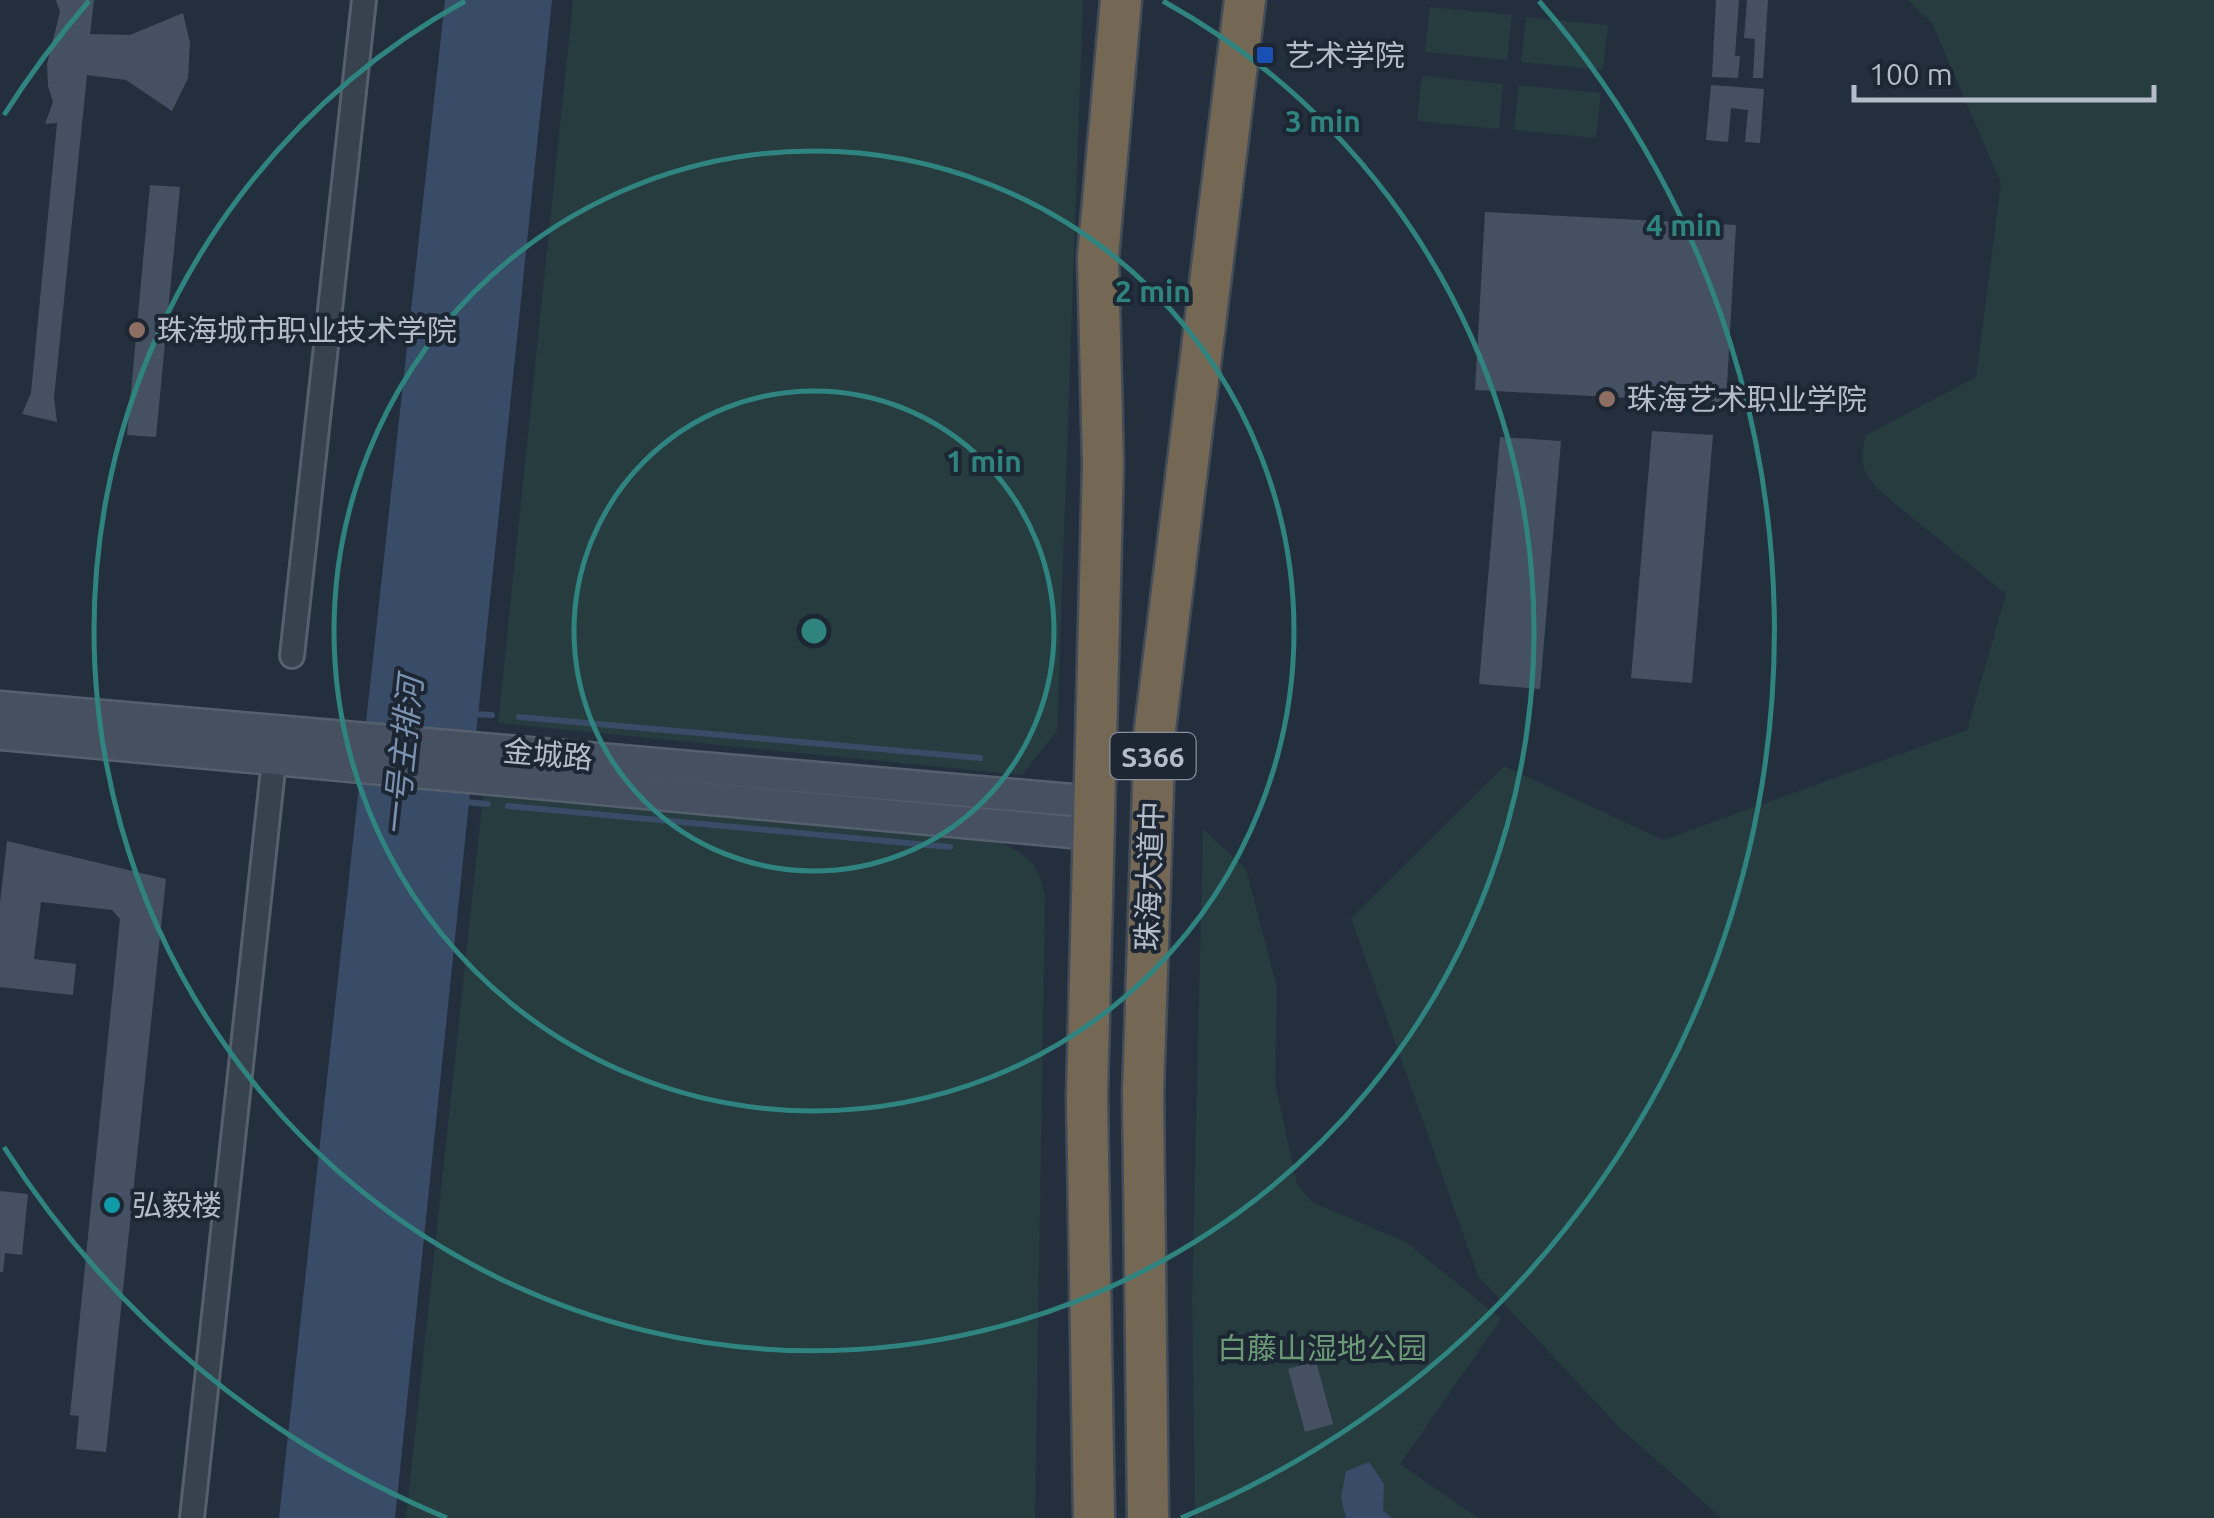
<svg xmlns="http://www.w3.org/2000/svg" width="2214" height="1518" viewBox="0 0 2214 1518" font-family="Ubuntu,'Noto Sans SC',sans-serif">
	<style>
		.green { fill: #263c3f }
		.water { fill: #394c67 }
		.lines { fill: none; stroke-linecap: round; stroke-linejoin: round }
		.stream { stroke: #394c67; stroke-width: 6 }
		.building { fill: #455162 }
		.street-casing { stroke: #565f6c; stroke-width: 28 }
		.secondary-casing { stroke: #565f6c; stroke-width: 35 }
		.highway-casing { stroke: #434c59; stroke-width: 45 }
		.street { stroke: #38414e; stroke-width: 22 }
		.secondary { stroke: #465061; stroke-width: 30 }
		.highway { stroke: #746855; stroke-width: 40 }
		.ring { fill: none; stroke: #308480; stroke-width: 5 }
		.transit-dot { fill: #1a4fb4; stroke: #1d2633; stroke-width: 4 }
		.education-dot { fill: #8d6e63; stroke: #1d2633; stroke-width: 4 }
		.culture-dot { fill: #0f9aa8; stroke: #1d2633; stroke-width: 4 }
		.labels { text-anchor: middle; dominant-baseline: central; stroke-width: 8; stroke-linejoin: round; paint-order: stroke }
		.shield { fill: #1d2633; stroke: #878f9c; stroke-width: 2.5 }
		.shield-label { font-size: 28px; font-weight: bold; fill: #b4bcc9 }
		.poi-label { font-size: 30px; fill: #b4bcc9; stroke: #1d2633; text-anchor: start }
		.street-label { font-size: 30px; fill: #b4bcc9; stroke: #1d2633 }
		.park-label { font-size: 30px; fill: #6b9a76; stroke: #1d2633 }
		.water-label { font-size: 32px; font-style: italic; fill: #7c92b1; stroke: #1d2633 }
		.centre { fill: #308480; stroke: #1d2633; stroke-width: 5 }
		.ring-label { font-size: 30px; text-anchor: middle; font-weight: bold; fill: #308480; stroke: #1d2633; stroke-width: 8; stroke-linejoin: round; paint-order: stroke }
	</style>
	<rect width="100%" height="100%" fill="#242f3e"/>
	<g class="green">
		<path d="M573,0H1083L1057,731L1022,775L498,723Z"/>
		<path d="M1908,0H2214V1518H1722L1620,1428L1478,1276L1351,918L1504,766L1663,840L1967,730L2006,594L1882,493C1862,473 1858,462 1866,435L1976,377L2001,183L1932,23Z"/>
		<path d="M1430,7L1512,15L1507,60L1425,52Z"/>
		<path d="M1526,17L1608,25L1603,70L1521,62Z"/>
		<path d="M1422,76L1503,84L1499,129L1417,121Z"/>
		<path d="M1519,85L1601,93L1596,138L1514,130Z"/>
		<path d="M483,796L994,839C1026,855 1037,859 1045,895L1035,1518H406Z"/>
		<path d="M1203,829L1246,869L1277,987L1275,1083L1297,1184L1312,1202L1406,1242L1501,1319L1400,1464L1478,1518H1195L1192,1299Z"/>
	</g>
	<g class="water">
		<path d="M445,0H552L395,1518H279Z"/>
		<path d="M1369,1462L1384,1484L1383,1510L1392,1518H1346L1341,1498L1346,1471Z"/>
	</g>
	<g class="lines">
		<g class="stream">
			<path d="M473,714L492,715"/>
			<path d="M519,717L980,758"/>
			<path d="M464,802L488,804"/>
			<path d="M508,806L950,847"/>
		</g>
	</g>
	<g class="building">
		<path d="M56,0H94L90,34L130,35L183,13L190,43L188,78L172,111L126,80L87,75L54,398L57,422L22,414L31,393L57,123L45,124L53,102L48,86L47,64L60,12Z"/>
		<path d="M1716,0H1739L1735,56H1740L1738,78L1712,77Z"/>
		<path d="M1747,0H1768L1763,78H1753L1755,39L1744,38Z"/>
		<path d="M1711,85L1764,89L1760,143L1745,142L1748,110L1731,108L1728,142L1706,140Z"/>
		<path d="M150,185L180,187L156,437L127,435Z"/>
		<path d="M1485,212L1736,225L1726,403L1475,390Z"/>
		<path d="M1652,431L1713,435L1692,683L1631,678Z"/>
		<path d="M1500,437L1561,441L1540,689L1479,684Z"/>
		<path d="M7,841L166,879L106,1452L76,1449L79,1416L70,1415L120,919L112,910L41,902L34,959L76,964L73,995L0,987V903Z"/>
		<path d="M0,1191L28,1194L22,1255L5,1253L3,1272H0Z"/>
		<path d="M1316,1361L1333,1424L1305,1432L1288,1369Z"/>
	</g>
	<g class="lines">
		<defs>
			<g id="street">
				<path d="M292,656L364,0"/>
				<path d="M192,1518L274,760"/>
			</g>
			<g id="secondary">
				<path d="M0,707L1095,802"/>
				<path d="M0,734L1093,834"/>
			</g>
			<g id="highway">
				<path d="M1094,1518L1087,1096L1103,464L1098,257L1121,0"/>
				<path d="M1148,1518L1143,1093L1155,729L1245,0"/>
			</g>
		</defs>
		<use href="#street" class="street-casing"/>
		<use href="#secondary" class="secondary-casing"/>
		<use href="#highway" class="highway-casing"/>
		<use href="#street" class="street"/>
		<use href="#secondary" class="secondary"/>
		<use href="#highway" class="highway"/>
	</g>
	<g class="ring">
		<circle cx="814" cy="631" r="240"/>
		<circle cx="814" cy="631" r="480"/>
		<path d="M1163 1A720 720 0 1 1 465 1"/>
		<path d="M447 1518A960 960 0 0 1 4 1147M4 115A960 960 0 0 1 89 1M1539 1A960 960 0 0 1 1181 1518"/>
	</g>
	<rect class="transit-dot" x="1255" y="45" width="20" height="20" rx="5"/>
	<g class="education-dot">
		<circle cx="137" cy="330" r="10"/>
		<circle cx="1607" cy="399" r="10"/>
	</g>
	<circle class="culture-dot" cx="112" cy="1205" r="10"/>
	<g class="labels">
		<rect class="shield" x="1110.5" y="733" width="85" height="46" rx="8"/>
		<g class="shield-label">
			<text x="1153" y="756">S366</text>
		</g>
		<g class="poi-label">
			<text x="1285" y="55">艺术学院</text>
			<text x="157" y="330">珠海城市职业技术学院</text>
			<text x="1627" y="399">珠海艺术职业学院</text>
			<text x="132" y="1205">弘毅楼</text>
		</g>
		<g class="street-label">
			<text transform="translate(548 754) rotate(5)">金城路</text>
			<text transform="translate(1149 876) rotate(-88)">珠海大道中</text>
		</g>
		<g class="park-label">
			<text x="1322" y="1348">白藤山湿地公园</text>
		</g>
		<g class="water-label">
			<text transform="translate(402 756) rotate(-84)">一号主排河</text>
		</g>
	</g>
	<circle cx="814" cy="631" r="15" class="centre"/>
	<g class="ring-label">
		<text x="1323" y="132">3 min</text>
		<text x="1684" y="236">4 min</text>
		<text x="1153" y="302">2 min</text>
		<text x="984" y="472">1 min</text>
	</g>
	<path d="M1854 85v15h300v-15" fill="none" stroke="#b4bcc9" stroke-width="5"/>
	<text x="1869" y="85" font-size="30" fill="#b4bcc9" stroke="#1d2633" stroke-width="8" paint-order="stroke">100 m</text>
</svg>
